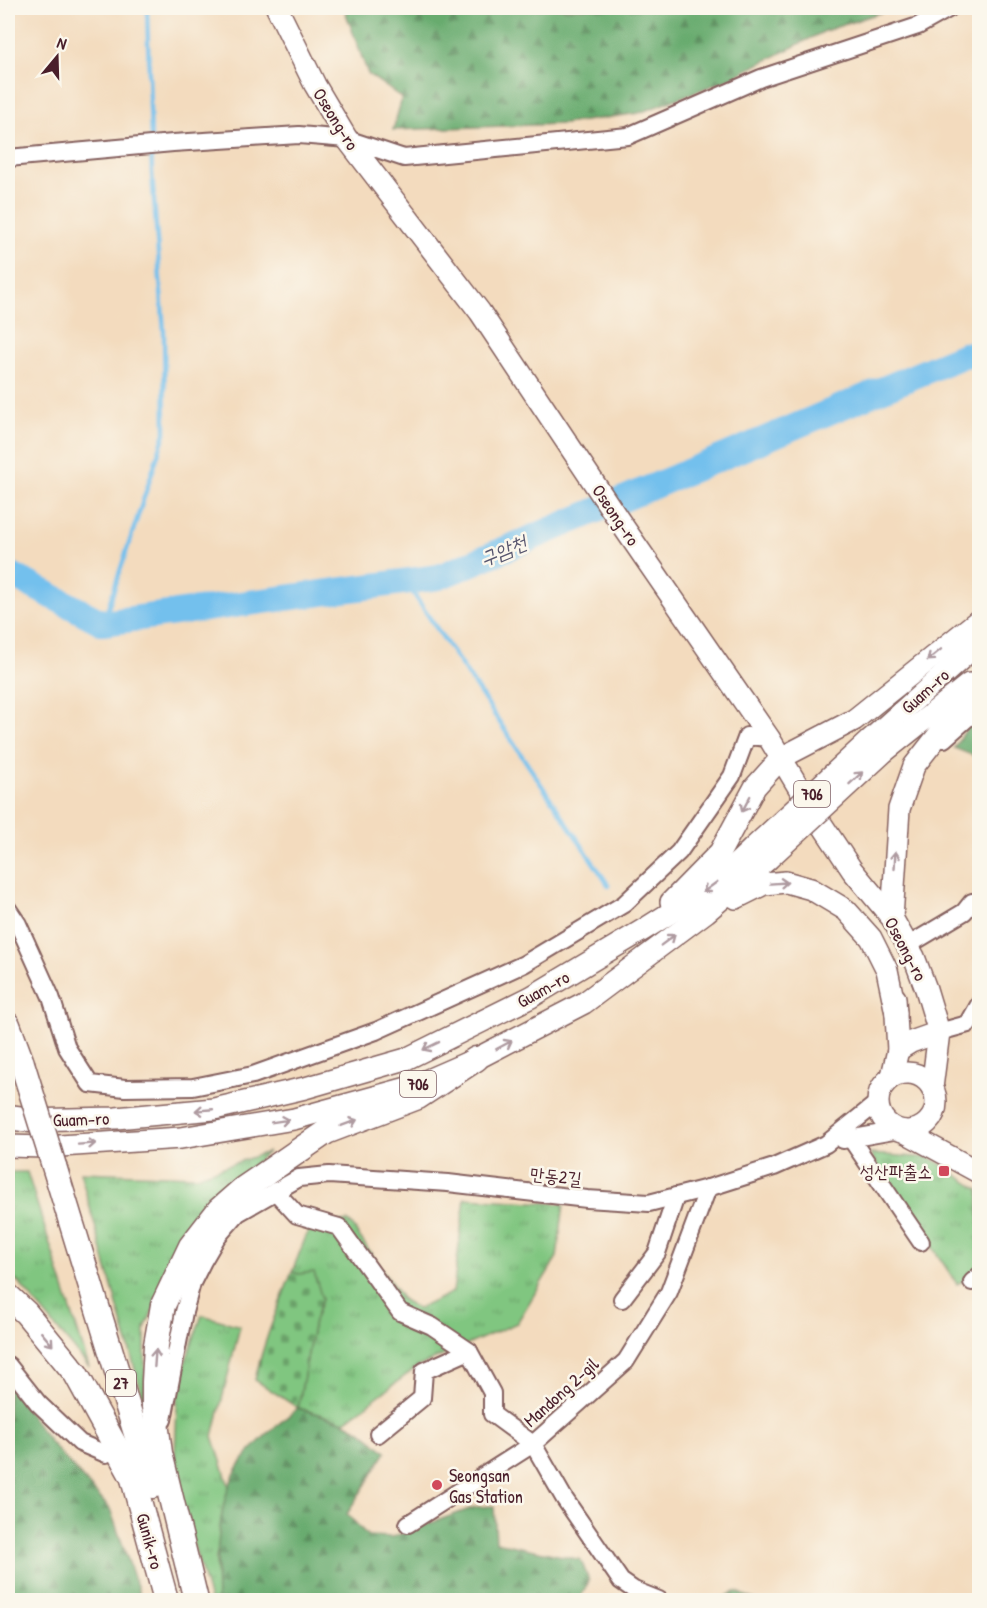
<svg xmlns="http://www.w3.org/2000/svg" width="987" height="1608" viewBox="0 0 987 1608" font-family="'Patrick Hand','Poor Story',sans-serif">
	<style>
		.grass { fill: url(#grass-tufts); stroke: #657256; stroke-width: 1.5 }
		.forest { fill: url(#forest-firs); stroke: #59654c; stroke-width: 1.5 }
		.cemetery { fill: url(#cemetery-stones); stroke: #657256; stroke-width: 1.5 }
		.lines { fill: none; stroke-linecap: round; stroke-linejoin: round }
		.stream { stroke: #73c0ed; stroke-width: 4.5 }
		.river { stroke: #73c0ed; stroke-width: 26 }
		.minor-casing { stroke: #85615e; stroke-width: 20 }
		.major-casing { stroke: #85615e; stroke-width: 24 }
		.highway-casing { stroke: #85615e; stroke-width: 27 }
		.minor { stroke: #fff; stroke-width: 16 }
		.major { stroke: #fff; stroke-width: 21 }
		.highway { stroke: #fff; stroke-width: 24 }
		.major-bridge-casing { stroke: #85615e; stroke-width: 24; stroke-linecap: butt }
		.highway-bridge-casing { stroke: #85615e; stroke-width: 27; stroke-linecap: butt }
		.major-bridge { stroke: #fff; stroke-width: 21 }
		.highway-bridge { stroke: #fff; stroke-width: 24 }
		.oneway { stroke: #ae9aa0 }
		.poi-dot { fill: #d1495b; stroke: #fbf7ec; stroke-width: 2 }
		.labels { text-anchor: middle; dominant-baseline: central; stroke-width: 5; stroke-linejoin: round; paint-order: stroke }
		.shield { fill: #fbf7ec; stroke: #7f6065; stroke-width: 1.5 }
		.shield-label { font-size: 16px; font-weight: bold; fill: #4a1f2b }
		.street-label { font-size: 18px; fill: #4a1f2b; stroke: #fbf7ec }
		.poi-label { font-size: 18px; fill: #4a1f2b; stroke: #fbf7ec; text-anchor: end }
		.water-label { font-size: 20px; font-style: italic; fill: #58576f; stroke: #fbf7ec }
	</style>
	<defs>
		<pattern id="grass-tufts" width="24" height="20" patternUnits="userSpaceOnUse" patternTransform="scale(1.5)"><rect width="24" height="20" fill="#80c680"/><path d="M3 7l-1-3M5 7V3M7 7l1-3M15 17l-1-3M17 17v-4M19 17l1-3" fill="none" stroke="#6ba069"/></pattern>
		<pattern id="forest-firs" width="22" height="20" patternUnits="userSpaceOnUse" patternTransform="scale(1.5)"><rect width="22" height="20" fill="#68ab6e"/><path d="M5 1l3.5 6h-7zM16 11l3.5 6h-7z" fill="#588b5b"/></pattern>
		<pattern id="cemetery-stones" width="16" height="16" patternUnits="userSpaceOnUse" patternTransform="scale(1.5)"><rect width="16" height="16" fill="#80c680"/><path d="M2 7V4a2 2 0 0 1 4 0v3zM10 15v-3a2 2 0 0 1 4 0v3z" fill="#6ba069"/></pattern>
	</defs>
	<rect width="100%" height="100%" fill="#fbf7ec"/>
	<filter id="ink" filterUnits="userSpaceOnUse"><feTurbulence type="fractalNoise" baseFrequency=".0167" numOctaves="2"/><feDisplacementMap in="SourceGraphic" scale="12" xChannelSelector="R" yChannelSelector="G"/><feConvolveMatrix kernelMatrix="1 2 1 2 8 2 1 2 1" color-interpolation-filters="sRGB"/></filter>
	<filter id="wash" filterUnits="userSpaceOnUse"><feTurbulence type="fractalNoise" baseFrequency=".008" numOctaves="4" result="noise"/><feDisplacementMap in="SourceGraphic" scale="24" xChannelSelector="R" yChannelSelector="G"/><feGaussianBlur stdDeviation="1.35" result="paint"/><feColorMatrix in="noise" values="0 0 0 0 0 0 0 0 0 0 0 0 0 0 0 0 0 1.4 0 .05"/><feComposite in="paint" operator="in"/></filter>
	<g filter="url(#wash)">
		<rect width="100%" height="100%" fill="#f3dbbe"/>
		<g class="grass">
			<path d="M268,1152L195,1216L145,1328V1405L80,1172L196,1176Z"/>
			<path d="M870,1154L931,1158L979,1190V1273L957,1284Z"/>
			<path d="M8,1172H27L89,1367L19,1283L8,1274Z"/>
			<path d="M465,1198L564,1204L557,1257L517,1323L417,1367L344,1422L298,1408L314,1321L322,1299L299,1274L292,1272L310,1226L349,1221L403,1300L418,1309L453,1292Z"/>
			<path d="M202,1315L240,1326L213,1436L229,1486L216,1558L217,1600H210L174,1479L178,1383Z"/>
		</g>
		<g class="forest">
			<path d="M344,8H894L825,31L727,80L639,113L564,124L393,130L402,98L368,74Z"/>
			<path d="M979,710V758L954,748Z"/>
			<path d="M8,1385L51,1443L110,1509L142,1600H8Z"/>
			<path d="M298,1408L344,1422L361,1431L386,1452L347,1514L368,1536L392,1537L475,1507L494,1506L496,1542L581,1560L589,1581L579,1600H217C216,1562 217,1499 239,1466C254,1443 277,1425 298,1408Z"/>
			<path d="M735,1591L755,1600H720Z"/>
		</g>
		<path class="cemetery" d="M292,1272L299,1274L314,1272L322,1299L314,1321L298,1408L255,1380C264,1340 277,1310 292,1272Z"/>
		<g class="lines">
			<g class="stream">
				<path d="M405,581L609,886"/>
				<path d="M103,623L165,433L164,332L152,174L147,8"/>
			</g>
			<path class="river" d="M8,573L103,623L439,577L964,355L980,353"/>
		</g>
	</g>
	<g filter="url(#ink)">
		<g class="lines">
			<defs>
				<g id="minor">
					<path d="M8,158L173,143L299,135L347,139L404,158L628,136L761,78L918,26L950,8"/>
					<path d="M944,739L980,707"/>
					<path d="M8,909L18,924L51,997L67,1048L90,1084L125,1088L193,1087L253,1075L376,1031L524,964L624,904L679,852L732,776L747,736L769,738"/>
					<path d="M907,946L964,912L972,902"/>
					<path d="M939,1032L968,1024L980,1003"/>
					<path d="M851,1139L921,1242"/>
					<path d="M843,1140L899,1130"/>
					<path d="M275,1191L297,1215L339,1227L400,1312L432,1326L469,1351L492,1393V1414L533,1444L408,1524"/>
					<path d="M972,1282L980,1275"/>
					<path d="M622,1299L657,1253L676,1196"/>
					<path d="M8,1365L38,1403L80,1443L106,1454"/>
					<path d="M163,1420L184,1312L192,1283L203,1261L217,1237L238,1213L299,1178L329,1175L448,1183L587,1199L649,1203L708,1188L774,1167L826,1144L877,1103"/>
					<path d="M378,1434L422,1398L424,1371L469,1351"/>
					<path d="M659,1600L634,1590L621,1581L564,1498L533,1444L626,1361L669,1292L708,1188"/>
				</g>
				<g id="major">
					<path d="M277,8L315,85L347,139L480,312L618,519L769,738L811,808L852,870L892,918L914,957L926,989L939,1032L932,1088"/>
					<path d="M871,739L980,642"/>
					<path d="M885,751L969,684"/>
					<path d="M736,898L764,884L786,882L811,889L846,910L871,938L887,970L896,1013"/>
					<path d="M671,902L720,852L755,787L781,758L854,720L980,619"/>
					<path d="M892,918L899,809L914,766L980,682"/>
					<path d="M898,1050L911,1042L939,1032"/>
					<circle cx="907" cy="1102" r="29"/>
					<path d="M892,1076L898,1050L895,998"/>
					<path d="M24,1120L116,1118L214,1109L305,1088L406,1059L531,997L643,930L713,886L753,848"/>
					<path d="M903,1131L980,1173"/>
					<path d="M8,1146L45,1147L181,1138L294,1119L414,1086L476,1059L584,1003L706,912L767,860"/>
				</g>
				<g id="highway">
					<path d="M8,1025L22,1063"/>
					<path d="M8,1117L31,1120"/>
					<path d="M54,1166L152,1486"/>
					<path d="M8,1296L26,1313L76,1374L133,1478"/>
					<path d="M129,1464L166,1600"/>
					<path d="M196,1600L160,1453L154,1407V1382L156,1345L163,1305L191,1246L219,1210L243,1189L326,1132L418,1097L476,1059"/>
				</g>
			</defs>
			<use href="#minor" class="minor-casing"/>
			<use href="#major" class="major-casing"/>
			<use href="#highway" class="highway-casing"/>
			<use href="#minor" class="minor"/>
			<use href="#major" class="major"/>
			<use href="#highway" class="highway"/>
			<defs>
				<g id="major-bridge">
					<path d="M753,848L871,739"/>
					<path d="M767,860L885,751"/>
				</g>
				<path id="highway-bridge" d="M22,1063L54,1166"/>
			</defs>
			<use href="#major-bridge" class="major-bridge-casing"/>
			<use href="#highway-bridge" class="highway-bridge-casing"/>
			<use href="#major-bridge" class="major-bridge"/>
			<use href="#highway-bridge" class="highway-bridge"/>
		</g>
		<defs><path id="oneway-shaft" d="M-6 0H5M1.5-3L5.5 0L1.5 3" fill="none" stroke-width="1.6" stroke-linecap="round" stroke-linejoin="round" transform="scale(1.5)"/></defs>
		<g class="oneway">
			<use href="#oneway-shaft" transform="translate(934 655) rotate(141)"/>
			<use href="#oneway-shaft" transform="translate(856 778) rotate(-43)"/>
			<use href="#oneway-shaft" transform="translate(746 804) rotate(118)"/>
			<use href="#oneway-shaft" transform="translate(895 860) rotate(-87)"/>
			<use href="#oneway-shaft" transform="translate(779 883) rotate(-4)"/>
			<use href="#oneway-shaft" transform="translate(710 887) rotate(144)"/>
			<use href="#oneway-shaft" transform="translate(668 940) rotate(-37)"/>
			<use href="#oneway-shaft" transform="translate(504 1045) rotate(-28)"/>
			<use href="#oneway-shaft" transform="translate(431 1046) rotate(154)"/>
			<use href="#oneway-shaft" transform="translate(204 1110) rotate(175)"/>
			<use href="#oneway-shaft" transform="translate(280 1121) rotate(-9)"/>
			<use href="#oneway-shaft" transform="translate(349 1123) rotate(-21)"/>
			<use href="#oneway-shaft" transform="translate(87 1144) rotate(-4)"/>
			<use href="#oneway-shaft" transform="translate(47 1339) rotate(50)"/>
			<use href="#oneway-shaft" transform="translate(155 1358) rotate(-86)"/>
		</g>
	</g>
	<g class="poi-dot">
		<rect x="938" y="1165" width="12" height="12" rx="3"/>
		<circle cx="437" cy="1485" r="6"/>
	</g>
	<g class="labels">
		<g class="shield">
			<rect x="794" y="781" width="36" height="26" rx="4.5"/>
			<rect x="400" y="1071" width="36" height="26" rx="4.5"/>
			<rect x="106" y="1370" width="30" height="26" rx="4.5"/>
		</g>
		<g class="shield-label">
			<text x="812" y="794">706</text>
			<text x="418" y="1084">706</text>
			<text x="121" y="1383">27</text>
		</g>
		<g class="street-label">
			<text transform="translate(336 119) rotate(58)">Oseong-ro</text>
			<text transform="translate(616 515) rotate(56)">Oseong-ro</text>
			<text transform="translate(925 691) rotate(-42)">Guam-ro</text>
			<text transform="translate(906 949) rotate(62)">Oseong-ro</text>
			<text transform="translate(543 989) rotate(-29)">Guam-ro</text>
			<text transform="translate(81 1119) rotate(-2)">Guam-ro</text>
			<text transform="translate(556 1176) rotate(6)">만동2길</text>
			<text transform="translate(561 1392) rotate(-42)">Mandong 2-gil</text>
			<text transform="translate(150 1541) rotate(75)">Gunik-ro</text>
		</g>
		<g class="poi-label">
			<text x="932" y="1171">성산파출소</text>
			<text x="449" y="1475" text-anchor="start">Seongsan<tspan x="449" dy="21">Gas Station</tspan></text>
		</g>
		<g class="water-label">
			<text transform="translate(503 550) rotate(-23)">구암천</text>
		</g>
	</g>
	<rect width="987" height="1608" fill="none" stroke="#fbf7ec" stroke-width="30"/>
	<g transform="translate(57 57) rotate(19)" stroke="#fbf7ec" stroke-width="4.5" paint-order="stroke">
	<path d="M0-4.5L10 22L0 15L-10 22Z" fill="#4a1f2b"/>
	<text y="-9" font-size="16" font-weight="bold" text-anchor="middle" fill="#4a1f2b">N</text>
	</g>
</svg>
